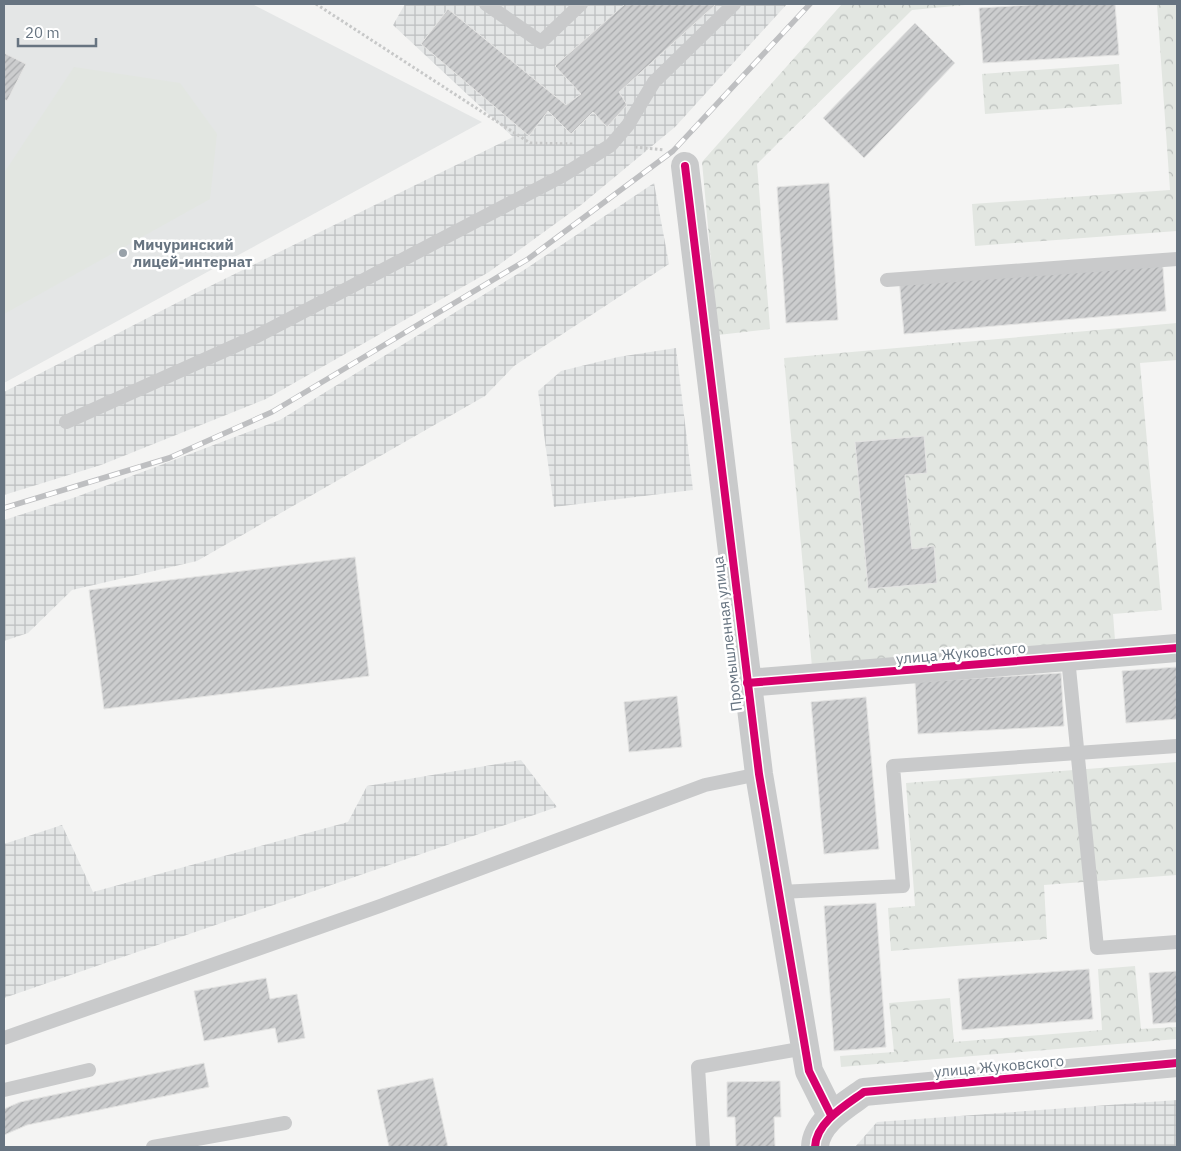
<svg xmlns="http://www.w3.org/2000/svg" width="1181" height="1151" viewBox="0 0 1181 1151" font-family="'IBM Plex Sans',sans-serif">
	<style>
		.built { fill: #e4e6e6 }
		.industrial { fill: url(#industrial-grid) }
		.forest { fill: url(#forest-crowns); fill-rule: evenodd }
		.garden { fill: #e2e6e1 }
		.building { fill: url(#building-hatch); stroke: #e4e4e3 }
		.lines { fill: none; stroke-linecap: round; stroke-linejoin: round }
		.path { stroke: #c7c8c8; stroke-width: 3; stroke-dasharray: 2.5 2.5; stroke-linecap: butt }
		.service { stroke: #c9cacb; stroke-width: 14 }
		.minor { stroke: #c9cacb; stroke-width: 28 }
		.tertiary { stroke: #c9cacb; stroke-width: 28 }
		.rail-casing { stroke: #bebfc1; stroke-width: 5.5 }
		.rail { stroke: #fff; stroke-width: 4; stroke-dasharray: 11; stroke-linecap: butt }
		.cycleway-casing { stroke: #fff; stroke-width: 11 }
		.cycleway { stroke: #d6006c; stroke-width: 8 }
		.poi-dot { fill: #98a1a9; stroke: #fff; stroke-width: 2 }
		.labels { text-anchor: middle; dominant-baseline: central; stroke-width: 5; stroke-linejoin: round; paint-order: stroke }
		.poi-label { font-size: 15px; font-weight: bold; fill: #677481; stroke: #fff; text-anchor: start }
		.street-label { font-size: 15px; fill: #677481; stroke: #fff }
	</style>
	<defs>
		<pattern id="industrial-grid" width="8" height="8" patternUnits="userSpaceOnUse" patternTransform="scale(1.25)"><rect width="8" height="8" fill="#e4e6e6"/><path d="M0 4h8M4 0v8" fill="none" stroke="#bdbfc0"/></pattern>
		<pattern id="forest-crowns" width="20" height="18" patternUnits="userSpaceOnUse" patternTransform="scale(1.25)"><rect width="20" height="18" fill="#e2e6e1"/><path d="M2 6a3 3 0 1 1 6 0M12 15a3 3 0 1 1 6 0" fill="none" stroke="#bbbfbc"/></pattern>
		<pattern id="building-hatch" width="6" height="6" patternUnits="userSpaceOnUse" patternTransform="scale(1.25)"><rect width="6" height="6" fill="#cccdce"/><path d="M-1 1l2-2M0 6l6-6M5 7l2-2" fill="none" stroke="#a9abad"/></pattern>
	</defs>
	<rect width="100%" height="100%" fill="#f4f4f3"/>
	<path class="built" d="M4,4H252L482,122L4,383Z"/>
	<g class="industrial">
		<path d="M405,4H787L675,127L581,205L489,272L266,399L101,465L4,495V392L194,294L513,137L393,25Z"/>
		<path d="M654,183L669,264L514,366L485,396L197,561L72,590L28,633L4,641V520L76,497L280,420L524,270Z"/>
		<path d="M676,348L693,490L554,507L538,391L561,371L618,357Z"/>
		<path d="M521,760L557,807L4,998V844L62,825L93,892L348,822L367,786Z"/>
		<path d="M1177,1100V1147H855L877,1122Z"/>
	</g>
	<g class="forest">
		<path d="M842,4H976L912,10L757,164L770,329L718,335L702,162Z"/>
		<path d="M1157,4H1177V231L975,246L972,204L1170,190Z"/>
		<path d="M1119,64L1122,104L985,114L982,74Z"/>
		<path d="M1177,323V360L1140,363L1162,610L1113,614L1115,640L812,667L784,358ZM924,436L927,473L905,475L912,549L934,547L937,583L868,589L855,442Z"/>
		<path d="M1177,762V875L1044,885L1047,939L891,951L888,908L915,906L906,783Z"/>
		<path d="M1135,966L1141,1029L1177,1027V1039L841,1067L840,1056L894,1052L889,1003L950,998L954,1042L1102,1030L1098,969Z"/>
	</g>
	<path class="garden" d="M74,67L180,83L217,134L210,199L4,314V173Z"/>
	<g class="building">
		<path d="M625,4H716L619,92L627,105L607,127L593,112L571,134L548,111L529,136L421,44L448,9L566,105L581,94L555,66Z"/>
		<path d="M1045,4H1115L1119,55L983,63L979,8Z"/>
		<path d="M915,23L955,63L864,158L823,118Z"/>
		<path d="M4,53L26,64L7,101L4,99Z"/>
		<path d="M829,183L838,320L786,323L777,187Z"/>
		<path d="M1162,255L1166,311L904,334L899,278Z"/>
		<path d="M924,436L927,473L905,475L912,549L934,546L937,583L868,589L855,442Z"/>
		<path d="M355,557L369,676L104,709L89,590Z"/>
		<path d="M1177,667V719L1126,723L1122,671Z"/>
		<path d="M1061,673L1064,726L918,734L915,682Z"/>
		<path d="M677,696L682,747L629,752L624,702Z"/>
		<path d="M866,697L879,849L824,854L811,702Z"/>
		<path d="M876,903L886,1047L834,1051L824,906Z"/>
		<path d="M1089,969L1093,1019L962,1030L958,979Z"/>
		<path d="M1177,971V1022L1153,1024L1149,973Z"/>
		<path d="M266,978L270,999L297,994L305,1038L278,1043L275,1028L204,1041L194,991Z"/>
		<path d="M204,1063L209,1087L27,1125L4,1135V1109L20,1102Z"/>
		<path d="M433,1078L448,1147H389L377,1090Z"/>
		<path d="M780,1081L781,1117H774L775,1147H736L735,1117H727V1082Z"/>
	</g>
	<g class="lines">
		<g class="path">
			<path d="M316,4L530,143L574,144"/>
			<path d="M635,147L664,150"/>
		</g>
		<g class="service">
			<path d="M486,4L541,42L581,4"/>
			<path d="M887,280L1177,259"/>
			<path d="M66,422L257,336L562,176L611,145L628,125L654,82L734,4"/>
			<path d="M1068,658L1097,948L1177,942"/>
			<path d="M780,892L903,886L893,766L1177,746"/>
			<path d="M4,1038L380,906L705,785L759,774"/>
			<path d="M4,1090L89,1070"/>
			<path d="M153,1147L285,1123"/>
			<path d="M703,1147L698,1067L805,1048"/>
		</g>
		<g class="minor">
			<path d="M685,166L759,774L809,1071L831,1115"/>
			<path d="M747,683L1177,648"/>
		</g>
		<path class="tertiary" d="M815,1147C816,1122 846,1105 864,1092L1177,1063"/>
		<defs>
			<path id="rail" d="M4,508L169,458L272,412L528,259L673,151L810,4"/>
		</defs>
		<use href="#rail" class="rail-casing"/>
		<use href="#rail" class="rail"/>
		<defs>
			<g id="cycleway">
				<path d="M685,166L759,774L809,1071L831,1115"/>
				<path d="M747,683L1177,648"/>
				<path d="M815,1147C816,1122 846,1105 864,1092L1177,1063"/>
			</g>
		</defs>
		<use href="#cycleway" class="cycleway-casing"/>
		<use href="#cycleway" class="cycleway"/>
	</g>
	<circle class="poi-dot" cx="123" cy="253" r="5"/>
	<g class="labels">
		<g class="poi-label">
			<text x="133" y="244">Мичуринский<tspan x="133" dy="17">лицей-интернат</tspan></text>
		</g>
		<g class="street-label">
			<text transform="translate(727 634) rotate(-97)">Промышленная улица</text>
			<text transform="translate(961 653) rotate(-5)">улица Жуковского</text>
			<text transform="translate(999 1066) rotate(-5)">улица Жуковского</text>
		</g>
	</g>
	<rect width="1181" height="1151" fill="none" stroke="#677481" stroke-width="10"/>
	<path d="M18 38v8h78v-8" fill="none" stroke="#677481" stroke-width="2.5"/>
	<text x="25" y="38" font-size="15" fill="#677481" stroke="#ffffff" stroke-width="4" paint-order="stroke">20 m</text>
</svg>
